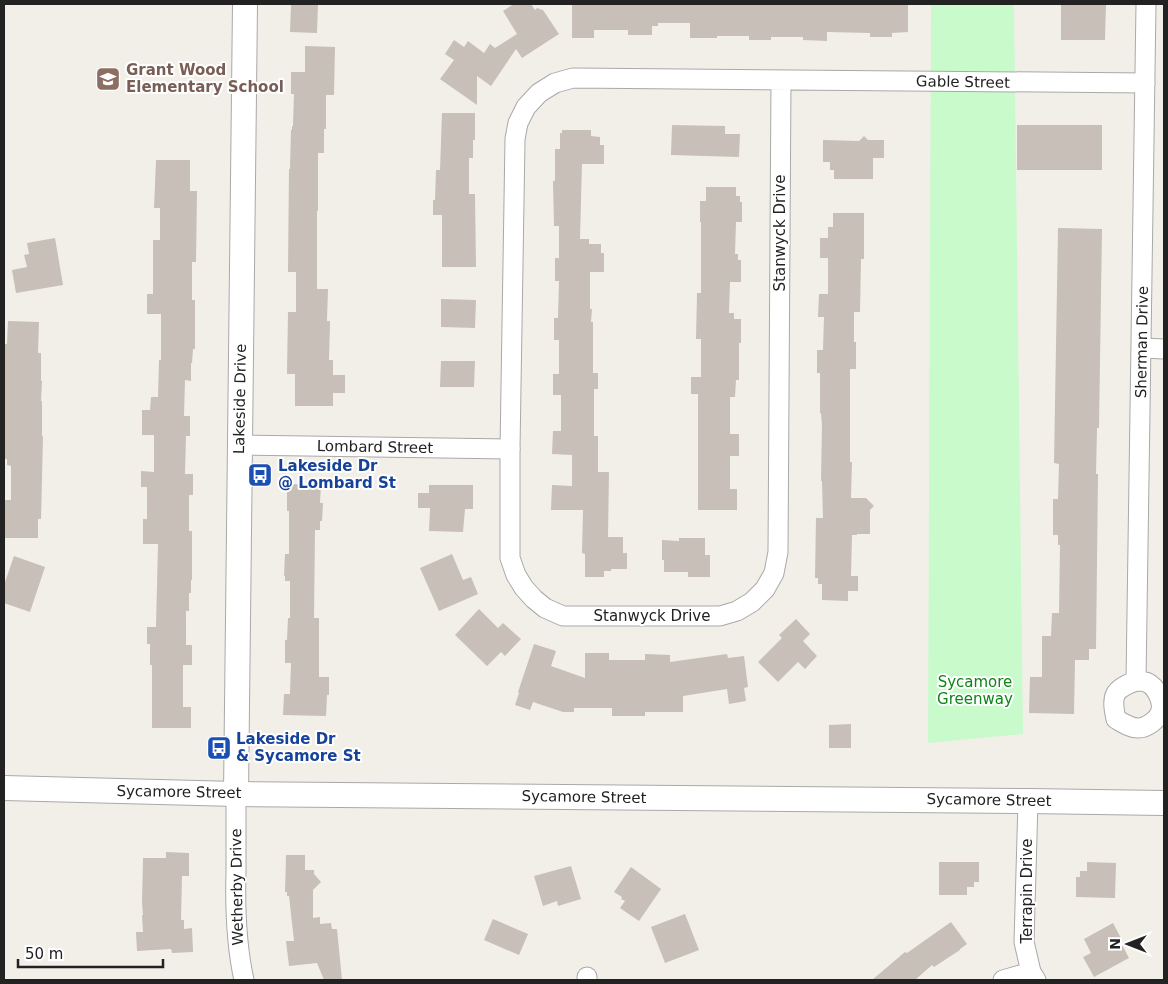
<svg xmlns="http://www.w3.org/2000/svg" width="1168" height="984" viewBox="0 0 1168 984" font-family="'DejaVu Sans',sans-serif">
	<style>
		.park { fill: #c8facc }
		.building { fill: #c7bfb8 }
		.lines { fill: none; stroke-linecap: round; stroke-linejoin: round }
		.minor-casing { stroke: #a9a9a9; stroke-width: 21 }
		.tertiary-casing { stroke: #a9a9a9; stroke-width: 26 }
		.minor { stroke: #fff; stroke-width: 19 }
		.tertiary { stroke: #fff; stroke-width: 24 }
		.labels { text-anchor: middle; dominant-baseline: central; stroke-width: 4; stroke-linejoin: round; paint-order: stroke }
		.education-label { font-size: 15px; font-weight: bold; fill: #785e54; stroke: #fff; text-anchor: start }
		.street-label { font-size: 15px; fill: #222; stroke: #fff }
		.transit-label { font-size: 15px; font-weight: bold; fill: #164399; stroke: #fff; text-anchor: start }
		.park-label { font-size: 15px; fill: #0c8416; stroke: #fff }
	</style>
	<rect width="100%" height="100%" fill="#f2efe9"/>
	<path class="park" d="M931,4H1014L1023,734L928,743Z"/>
	<g class="building">
		<path d="M291,4H318L317,33L290,32Z"/>
		<path d="M514,4H531L535,10L537,8L543,10L559,34L522,58L516,49L491,86L477,76V105L440,79L454,60L445,54L454,40L464,47L468,41L484,53L490,44L495,48L517,34L503,11Z"/>
		<path d="M572,4H892V5H908V32L892,33V37H870V33L827,32V41L803,40V37H771V40H749V36H717V38H690V23H658V26H652V35H628V30H594V38H572Z"/>
		<path d="M1061,4H1106L1105,40H1061Z"/>
		<path d="M305,46L335,47L334,95H326V129H324V153H318V211H317V289H328L327,321H330L329,360H333V375H345V393H333V406H295V374H287L288,312H296V272H288L289,169H290L291,130H292V126H293L294,94H291V72H305Z"/>
		<path d="M442,113H475V140H473V158H469V194H475L476,267H442V215H433V200H435L436,170H440Z"/>
		<path d="M672,125L725,126V134H740L739,157L671,155Z"/>
		<rect x="1017" y="125" width="85" height="45"/>
		<path d="M562,130H591V136L600,137V145H604V164H582L580,239H589V244H601V253H604V272H590V309H592L591,322H593V373H598V389H594V436H598V472H609L608,537H623V553H627V569H611V571H604V577H585V554L582,553L583,510H551L552,485L572,486V455L552,454L553,431H561V395H553V374H559V340H554V318H558L559,281H555V258H559V226H554L553,181H555V149H560V133H562Z"/>
		<path d="M864,136L868,140H884V158H873V179H834V170H830V162H823V140L859,141Z"/>
		<path d="M156,160H190V191H197L196,262H192V300H195V349H193L192,363H191V381L185,380L184,416H190V436H186L185,474H193V495H189V531H192V580H191V593H189V611H186V645H192V665H183V707H191V728H152V665H150V644H147V627H156L158,544H143V519H147V487H141V471L154,472V435H142V410H150L151,397H158L159,360H161V314H147V294H153V240H160V208H154Z"/>
		<path d="M706,187H736V196H740V202H742V222H736L735,254H738V260H741V282H730L729,313H734V319H741V343H739V380H736L735,397H730V434H739V456H730V489H737V510H698V394H691V377H701V339H696L697,293H701V222H700V201H706Z"/>
		<path d="M833,213H864V259H861L860,312H854V342H856V369H850V462H852L851,498H866L874,506L870,510V534H857V535H852L851,576H858V591H848V601L822,600V584H818V578H815L816,518H823L822,481H821L822,425L821,413H820V373H817V350H823L824,317H818L819,294H828V258H820V238H828V227H833Z"/>
		<path d="M1058,228L1102,229L1099,428H1097L1096,474H1098L1096,649H1089V660H1075L1074,714L1029,713L1030,677H1042V636H1051L1052,613H1059L1060,545H1058V535H1053V499H1058L1059,464L1054,463Z"/>
		<path d="M55,238L63,285L16,293L12,270L27,267L24,255L29,254L27,243Z"/>
		<path d="M441,299L476,300L475,328L441,327Z"/>
		<path d="M8,321L39,322L38,353H41V381H42L41,401H42V436H43L41,519H38V538H4V500H11V466L7,465V459H4V344H7Z"/>
		<path d="M441,361H475L474,387H440Z"/>
		<path d="M287,484L321,485L320,503H323L322,521H320V530H315L314,618H319V677H329V695H327L326,716L283,715L284,694H290L291,663H285V640H287L288,618H290V581H285V576H284L285,554H289V511H287Z"/>
		<path d="M429,485H473V509H465L463,532L429,531L430,508H418V493H429Z"/>
		<path d="M679,538H705V555H710V577H688V572H664V560H662V540L679,541Z"/>
		<path d="M452,554L463,580L471,577L478,594L439,611L420,568Z"/>
		<path d="M14,556L45,567L30,612L4,603V585Z"/>
		<path d="M479,609L498,628L503,623L521,639L505,656L501,652L487,666L455,635Z"/>
		<path d="M796,619L810,634L803,641L817,656L805,669L798,662L778,682L758,662L782,638L779,635Z"/>
		<path d="M534,644L556,651L551,666L585,678V653H609V660H645V654L670,655V662L727,654L728,658L744,656L748,687L744,688L746,701L729,704L727,689L683,696V712H645V716H612V708H574V712H563L533,702L530,710L515,705L519,693L518,692Z"/>
		<path d="M851,724V748H829V725Z"/>
		<path d="M166,852L189,853V876H182L181,920H184V929L192,928L193,952L172,953L171,949L137,951L136,932H143L142,915H143L142,903L143,858H166Z"/>
		<path d="M286,855H305V870H314V874L321,882L313,890V918L320,917V924L331,923L332,929H337L342,980H324L317,963L289,966L286,941H294L289,896H287V892H285Z"/>
		<path d="M939,862H979V882H974V887H967V895H939Z"/>
		<path d="M1087,862L1116,863L1115,898L1076,897V877H1080V871H1087Z"/>
		<path d="M571,866L581,899L558,906L557,901L543,906L534,876Z"/>
		<path d="M631,867L661,889L639,921L620,908L625,901L621,899L622,897L614,892Z"/>
		<path d="M685,914L699,950L665,963L651,927Z"/>
		<path d="M493,919L528,934L519,955L484,940Z"/>
		<path d="M951,922L967,944L960,949V950L934,967L932,965L915,980H872L905,952L907,953Z"/>
		<path d="M1113,923L1122,940L1120,941L1129,958L1094,977L1083,957L1091,953L1084,939Z"/>
	</g>
	<g class="lines">
		<defs>
			<g id="minor">
				<path d="M781,80L778,552L774,573L765,589L752,602L737,611L720,616H563L545,608L534,599L524,588L516,575L510,558V449L515,139L518,123L526,107L539,93L555,83L573,78L1145,83"/>
				<path d="M1142,348L1164,349"/>
				<path d="M240,445L510,449"/>
				<path d="M1136,681L1146,4"/>
				<path d="M1136,681C1140,681 1145,681 1148,683C1156,687 1163,701 1161,710C1159,719 1147,728 1138,728C1130,728 1123,723 1116,719C1111,696 1113,689 1136,681Z"/>
				<path d="M236,794C236,820 236,846 236,872C235,908 236,944 244,980"/>
				<path d="M1028,801L1024,942L1031,972L1036,980"/>
				<path d="M587,977V980"/>
				<path d="M1003,980L1031,972"/>
			</g>
			<g id="tertiary">
				<path d="M4,788L236,794L1028,801L1164,803"/>
				<path d="M236,794L245,4"/>
			</g>
		</defs>
		<use href="#minor" class="minor-casing"/>
		<use href="#tertiary" class="tertiary-casing"/>
		<use href="#minor" class="minor"/>
		<use href="#tertiary" class="tertiary"/>
	</g>
	<defs>
		<symbol id="school-square" viewBox="-11 -11 22 22"><rect x="-9" y="-9" width="18" height="18" rx="4" fill="#8d6e63" stroke="#fff"/><path d="M0-5L7-2L0 1L-7-2ZM-4 1L0 2.5L4 1V4Q0 6-4 4Z" fill="#fff"/></symbol>
		<symbol id="bus-square" viewBox="-11 -11 22 22"><rect x="-9" y="-9" width="18" height="18" rx="4" fill="#1a4fb4" stroke="#fff"/><path d="M-5-6H5V4H4V6H2V4H-2V6H-4V4H-5ZM-3.5-4V0h7V-4ZM-3.5 1.2v1.5H-2V1.2ZM2 1.2v1.5H3.5V1.2Z" fill="#fff"/></symbol>
	</defs>
	<g fill-rule="evenodd">
		<use href="#school-square" x="94" y="65" width="28" height="28"/>
		<use href="#bus-square" x="246" y="461" width="28" height="28"/>
		<use href="#bus-square" x="205" y="734" width="28" height="28"/>
	</g>
	<g class="labels">
		<g class="education-label">
			<text x="126" y="70">Grant Wood<tspan x="126" dy="17">Elementary School</tspan></text>
		</g>
		<g class="street-label">
			<text transform="translate(963 82) rotate(1)">Gable Street</text>
			<text transform="translate(780 233) rotate(-90)">Stanwyck Drive</text>
			<text transform="translate(1142 342) rotate(-89)">Sherman Drive</text>
			<text transform="translate(240 399) rotate(-89)">Lakeside Drive</text>
			<text transform="translate(375 447) rotate(1)">Lombard Street</text>
			<text x="652" y="616">Stanwyck Drive</text>
			<text transform="translate(179 792) rotate(1)">Sycamore Street</text>
			<text transform="translate(584 797) rotate(1)">Sycamore Street</text>
			<text transform="translate(989 800) rotate(1)">Sycamore Street</text>
			<text transform="translate(237 887) rotate(-91)">Wetherby Drive</text>
			<text transform="translate(1027 891) rotate(-90)">Terrapin Drive</text>
		</g>
		<g class="transit-label">
			<text x="278" y="466">Lakeside Dr<tspan x="278" dy="17">@ Lombard St</tspan></text>
			<text x="236" y="739">Lakeside Dr<tspan x="236" dy="17">&amp; Sycamore St</tspan></text>
		</g>
		<g class="park-label">
			<text x="975" y="682">Sycamore<tspan x="975" dy="17">Greenway</tspan></text>
		</g>
	</g>
	<rect width="1168" height="984" fill="none" stroke="#222222" stroke-width="10"/>
	<g transform="translate(1128 944) rotate(270)" stroke="#ffffff" stroke-width="4" paint-order="stroke">
	<path d="M0-4L9 19L0 12L-9 19Z" fill="#222222"/>
	<text y="-8" font-size="14" font-weight="bold" text-anchor="middle" fill="#222222">N</text>
	</g>
	<path d="M18 959v8h145v-8" fill="none" stroke="#222222" stroke-width="2.5"/>
	<text x="25" y="959" font-size="15" fill="#222222" stroke="#ffffff" stroke-width="4" paint-order="stroke">50 m</text>
</svg>
